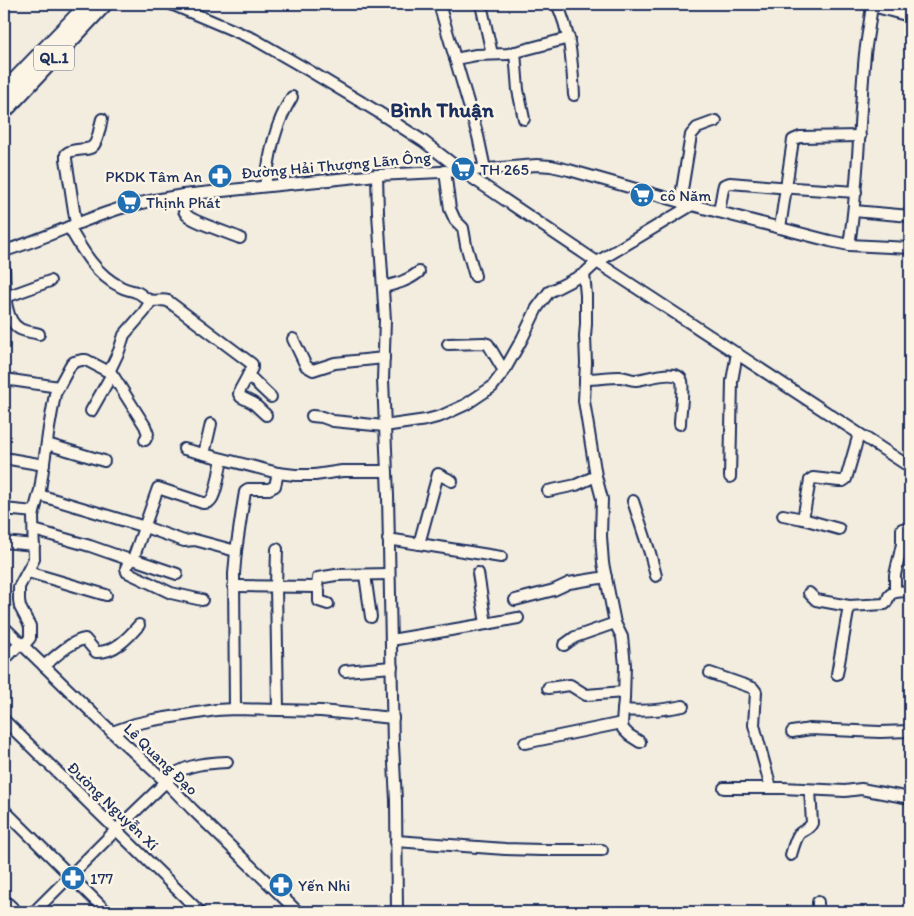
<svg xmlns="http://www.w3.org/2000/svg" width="914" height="916" viewBox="0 0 914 916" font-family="Itim,sans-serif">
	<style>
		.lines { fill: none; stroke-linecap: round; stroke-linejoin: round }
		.minor-casing { stroke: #1b2f5e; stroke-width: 14 }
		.major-casing { stroke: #1b2f5e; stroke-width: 16 }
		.highway-casing { stroke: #1b2f5e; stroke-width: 19 }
		.minor { stroke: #fcf5e5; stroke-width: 10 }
		.major { stroke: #fcf5e5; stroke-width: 12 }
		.highway { stroke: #fcf5e5; stroke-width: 15 }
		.labels { text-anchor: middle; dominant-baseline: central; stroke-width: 5; stroke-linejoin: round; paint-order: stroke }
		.shield { fill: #fcf5e5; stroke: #5e6a86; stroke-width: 1 }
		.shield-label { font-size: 15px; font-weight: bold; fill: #1b2f5e }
		.street-label { font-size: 16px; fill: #1b2f5e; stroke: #fcf5e5 }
		.poi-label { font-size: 16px; fill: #1b2f5e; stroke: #fcf5e5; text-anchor: start }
		.district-label { font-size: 21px; font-weight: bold; fill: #1b2f5e; stroke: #fcf5e5 }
	</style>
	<rect width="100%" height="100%" fill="#f3ede0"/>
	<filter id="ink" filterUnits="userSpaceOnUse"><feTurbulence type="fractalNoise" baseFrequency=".02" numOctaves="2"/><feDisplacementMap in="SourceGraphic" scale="10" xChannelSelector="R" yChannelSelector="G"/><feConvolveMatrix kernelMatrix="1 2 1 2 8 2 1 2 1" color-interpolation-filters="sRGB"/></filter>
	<g filter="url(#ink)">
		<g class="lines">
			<defs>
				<g id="minor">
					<path d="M171,4L254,39L308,70L378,112L423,141L462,171L597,262L910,467"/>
					<path d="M439,4L478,136L485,169"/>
					<path d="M481,4L492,54"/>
					<path d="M557,4C571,34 572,62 574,95"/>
					<path d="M515,52L518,90L524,119"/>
					<path d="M455,59L476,55L508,54L569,38"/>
					<path d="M445,171L450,209L455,220L463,228L466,245L475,276"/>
					<path d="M377,175L378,213L385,320L383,380L388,496L393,745L396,800L397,912"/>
					<path d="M265,186C270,153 274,126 292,97"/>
					<path d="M183,195C183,200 182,210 186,214C190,221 231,234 240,238"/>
					<path d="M680,202L691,135L697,128L716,121"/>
					<path d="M854,211L910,216"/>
					<path d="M719,212L723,189L724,185L730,183L778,187L856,192"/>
					<path d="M76,224L66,159V154C74,147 88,152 93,146C98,142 100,125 102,119"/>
					<path d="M69,227C82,250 96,275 121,287C126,290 131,290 136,292C141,293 144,298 149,300C155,302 162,299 168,301L252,364V368L240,390L239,394L241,397L253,403L266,415"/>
					<path d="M780,228L793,140L800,137L860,136"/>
					<path d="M849,245C859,182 859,118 865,54C867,38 870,21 872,5"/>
					<path d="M4,251C41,240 75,223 112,211C135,203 159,199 183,195L377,175L462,171L537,165L551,166L569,170L692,205L830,241L849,245L910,248"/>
					<path d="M4,269C5,286 3,320 20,329C26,332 33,332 39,334"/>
					<path d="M584,274L586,295V324L585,336L586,363L584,401L596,476L602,499L601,536L603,563L615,623L622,637L625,665L624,699L622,723L623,729L629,735L640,742"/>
					<path d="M383,287C396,284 408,281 419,272"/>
					<path d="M6,297L50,281"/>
					<path d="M293,339L306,366L313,370L335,363L384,358"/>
					<path d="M448,344L484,343L488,344L504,371"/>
					<path d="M109,372L114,377L145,426L148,434L145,440"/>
					<path d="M248,375L271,397"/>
					<path d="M4,379L59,387"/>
					<path d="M585,379C597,379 608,377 620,377C625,377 630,380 635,380C645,380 677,367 682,381C684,390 680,414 680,424"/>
					<path d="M91,411L112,374"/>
					<path d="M312,416L322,417L333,421L384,426L426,420L441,416L465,405L492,387L504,371L522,339L537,308L549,292L584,274L597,262L692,205"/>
					<path d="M47,444L104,461"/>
					<path d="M184,449L278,473L275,486L269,489H248L245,492L243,504L236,551L234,574L235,709"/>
					<path d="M204,454L211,424"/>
					<path d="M4,458L44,465"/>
					<path d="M278,473L295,475H315L342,471H386"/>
					<path d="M730,477L732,381L737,353"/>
					<path d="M548,491L576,485L596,476"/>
					<path d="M39,495L145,527L184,541L195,540L236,551"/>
					<path d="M633,501L650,553L656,576"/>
					<path d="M4,509L34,512"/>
					<path d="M783,515L803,519L839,529"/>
					<path d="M803,519L810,480L813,478L839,481H843L846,479L859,434"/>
					<path d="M34,530L90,546L130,560L133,559L177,574"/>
					<path d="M388,539L501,557"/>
					<path d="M4,542L34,545"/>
					<path d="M419,544L438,474L452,481"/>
					<path d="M277,549L276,586L278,710"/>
					<path d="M133,559L158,488L203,503C206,503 208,503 210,501C216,497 220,467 222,459"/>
					<path d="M130,560L126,568L127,572L171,593L202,600"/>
					<path d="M28,572L106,595"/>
					<path d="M365,575L371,617"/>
					<path d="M233,586L317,587L318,578L336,575L389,574"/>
					<path d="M317,587L319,591V601L328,604"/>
					<path d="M895,592V575L902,544V529"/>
					<path d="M809,593L816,600L849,606"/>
					<path d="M515,600L554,590L569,583L606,577"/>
					<path d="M486,624L518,618"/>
					<path d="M4,627L112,732L166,782L192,809L298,912"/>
					<path d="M391,640L486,624L478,573"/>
					<path d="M564,645L575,637L615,623"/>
					<path d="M23,646L30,638V626L20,607L19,600V587L34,559L33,516L40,490L49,428L55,394L70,366L74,362L82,360H86L109,372L119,351L124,335L144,312L151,301"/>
					<path d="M4,660L20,644"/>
					<path d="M44,666C55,657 71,641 85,639L96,652C114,653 128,638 139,625"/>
					<path d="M345,671L392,667"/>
					<path d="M710,673L753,688L756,692L754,725L771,788"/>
					<path d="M837,674L849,606L885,604C887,602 888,599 889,596C893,590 904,592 910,591"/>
					<path d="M548,688L570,685L586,695L624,692"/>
					<path d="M623,710C644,712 663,710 683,706"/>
					<path d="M4,720L200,912"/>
					<path d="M112,732L135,724L153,720L216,710L235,709L321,711L393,718"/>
					<path d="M792,732L810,729L880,732L910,731"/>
					<path d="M525,743L622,723"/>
					<path d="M724,788H783L845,791L861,789L910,798"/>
					<path d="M4,810L107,912"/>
					<path d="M396,841L505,849L541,850H602"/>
					<path d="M791,855C793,848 795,840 799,834C804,829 809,830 812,823L810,790"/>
					<path d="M4,900L17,912"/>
					<path d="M818,902V912"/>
					<path d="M34,912L116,830L173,775C189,764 207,763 227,762"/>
				</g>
				<path id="major" d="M869,4L910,15"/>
				<g id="highway">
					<path d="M4,92L89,4"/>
					<path d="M4,111L104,4"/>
				</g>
			</defs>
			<use href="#minor" class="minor-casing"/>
			<use href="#major" class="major-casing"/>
			<use href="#highway" class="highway-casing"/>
			<use href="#minor" class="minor"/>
			<use href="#major" class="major"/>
			<use href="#highway" class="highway"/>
		</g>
	</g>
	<defs>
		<symbol id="supermarket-disc" viewBox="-11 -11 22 22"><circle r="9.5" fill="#1f6fb2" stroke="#fcf5e5"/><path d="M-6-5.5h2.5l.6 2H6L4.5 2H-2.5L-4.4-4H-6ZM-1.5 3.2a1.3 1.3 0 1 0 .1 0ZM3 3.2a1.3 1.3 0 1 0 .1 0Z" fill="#fff"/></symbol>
		<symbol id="pharmacy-disc" viewBox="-11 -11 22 22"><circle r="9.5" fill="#1f6fb2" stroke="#fcf5e5"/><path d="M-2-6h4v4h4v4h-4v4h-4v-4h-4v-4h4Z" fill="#fff"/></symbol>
	</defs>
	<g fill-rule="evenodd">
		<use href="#supermarket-disc" x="449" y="155" width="28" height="28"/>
		<use href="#pharmacy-disc" x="206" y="162" width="28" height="28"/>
		<use href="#supermarket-disc" x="628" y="181" width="28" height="28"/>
		<use href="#supermarket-disc" x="115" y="188" width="28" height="28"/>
		<use href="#pharmacy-disc" x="59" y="864" width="28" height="28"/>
		<use href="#pharmacy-disc" x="267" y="871" width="28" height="28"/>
	</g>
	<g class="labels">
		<rect class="shield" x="34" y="45.5" width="40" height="25" rx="4"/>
		<g class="shield-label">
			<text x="54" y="58">QL.1</text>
		</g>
		<g class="street-label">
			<text transform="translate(336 165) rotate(-5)">Đường Hải Thượng Lãn Ông</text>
			<text transform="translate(161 759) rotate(44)">Lê Quang Đạo</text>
			<text transform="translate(113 806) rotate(44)">Đường Nguyễn Xí</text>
		</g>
		<g class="poi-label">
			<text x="480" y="169">TH 265</text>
			<text x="202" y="176" text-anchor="end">PKDK Tâm An</text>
			<text x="660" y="195">cô Năm</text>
			<text x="146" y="202">Thịnh Phát</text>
			<text x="90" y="878">177</text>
			<text x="298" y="885">Yến Nhi</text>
		</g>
		<g class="district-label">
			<text x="442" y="109">Bình Thuận</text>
		</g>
	</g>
	<rect width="914" height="916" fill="none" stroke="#fcf5e5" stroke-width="20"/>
	<rect x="10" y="10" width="894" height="896" fill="none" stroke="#1b2f5e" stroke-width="2" filter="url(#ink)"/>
</svg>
